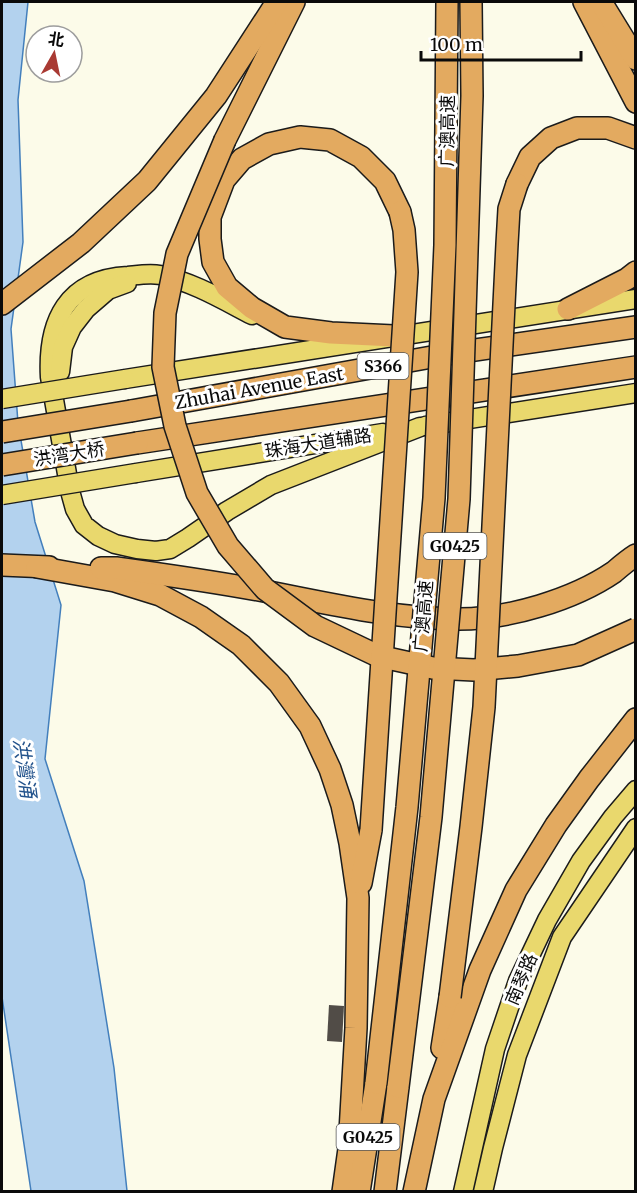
<svg xmlns="http://www.w3.org/2000/svg" width="637" height="1193" viewBox="0 0 637 1193" font-family="Merriweather,'Noto Sans SC',serif">
	<style>
		.water { fill: #b3d2ee; stroke: #437fbc; stroke-width: 1.5 }
		.building { fill: #514c47 }
		.lines { fill: none; stroke-linecap: round; stroke-linejoin: round }
		.major-casing { stroke: #1b1b1b; stroke-width: 21 }
		.highway-casing { stroke: #1b1b1b; stroke-width: 24 }
		.major { stroke: #e9d86d; stroke-width: 18 }
		.highway { stroke: #e3aa60; stroke-width: 21 }
		.major-bridge-casing { stroke: #1b1b1b; stroke-width: 21; stroke-linecap: butt }
		.highway-bridge-casing { stroke: #1b1b1b; stroke-width: 24; stroke-linecap: butt }
		.major-bridge { stroke: #e9d86d; stroke-width: 18 }
		.highway-bridge { stroke: #e3aa60; stroke-width: 21 }
		.labels { text-anchor: middle; dominant-baseline: central; stroke-width: 6; stroke-linejoin: round; paint-order: stroke }
		.shield { fill: #fff; stroke: #545454; stroke-width: 1.5 }
		.shield-label { font-size: 16px; font-weight: bold; fill: #0a0a0a }
		.street-label { font-size: 18px; fill: #0a0a0a; stroke: #fff }
		.water-label { font-size: 20px; font-style: italic; fill: #23538c; stroke: #fff }
	</style>
	<rect width="100%" height="100%" fill="#fcfbe9"/>
	<path class="water" d="M2,2H28L18,100L23,242L11,329L18,423L35,522L61,605L45,759L84,881L114,1068L127,1191H31L2,997Z"/>
	<path class="building" d="M329,1005L344,1006L342,1042L327,1041Z"/>
	<g class="lines">
		<defs>
			<g id="major">
				<path d="M252,315C223,300 193,282 160,275C150,273 138,275 128,276C67,279 47,321 50,377L70,491L75,509L84,525L98,536L115,544L137,549L156,551L170,549L188,538L227,511L271,485L420,427"/>
				<path d="M60,372L63,347L72,327L86,309L108,290L127,283"/>
				<path d="M125,379L636,299"/>
				<path d="M425,426L636,393"/>
				<path d="M136,473L383,433"/>
				<path d="M463,1192L495,1049L518,981L547,920L581,861L613,817L636,790"/>
				<path d="M483,1192L493,1148L517,1055L562,937L636,828"/>
			</g>
			<g id="highway">
				<path d="M584,2L636,102"/>
				<path d="M601,2L636,59"/>
				<path d="M225,140L294,2"/>
				<path d="M517,184L530,157L551,138L577,128H608L636,138"/>
				<path d="M2,304L81,243L147,181L216,96L277,2"/>
				<path d="M568,309L627,279L636,272"/>
				<path d="M394,336L331,333L285,327L252,308L227,287L213,262L210,239V217L224,180L242,159L269,144L300,137L330,140L361,157L385,181L400,212"/>
				<path d="M131,411L454,353L636,327"/>
				<path d="M137,443L636,367"/>
				<path d="M2,565L49,567"/>
				<path d="M37,567L115,581L160,595L201,617L241,645L279,683L310,726L330,769L342,805L350,843L358,898L356,1028L349,1149L343,1192"/>
				<path d="M101,568H116C167,575 218,582 269,592C331,604 395,619 459,619C508,619 573,600 614,572C621,566 628,560 636,555"/>
				<path d="M361,883L371,830"/>
				<path d="M442,1048L450,997"/>
				<path d="M359,1192L376,1083"/>
				<path d="M385,1192L398,1087"/>
				<path d="M414,1192L434,1099L480,970L516,890L556,825L589,779L636,719"/>
			</g>
		</defs>
		<use href="#major" class="major-casing"/>
		<use href="#highway" class="highway-casing"/>
		<use href="#major" class="major"/>
		<use href="#highway" class="highway"/>
		<defs>
			<g id="major-bridge">
				<path d="M2,399L125,379"/>
				<path d="M2,495L136,473"/>
			</g>
			<g id="highway-bridge">
				<path d="M225,140L177,254L165,313L163,367L175,426L197,493L228,546L265,589L315,626L378,656L433,668L474,670L518,666L578,655L636,629"/>
				<path d="M2,432L131,411"/>
				<path d="M2,465L137,443"/>
				<path d="M371,830L407,272L404,230L400,212"/>
				<path d="M450,997L471,827L484,707L507,244L509,209L517,184"/>
				<path d="M376,1083L407,807L434,498L445,245L447,2"/>
				<path d="M398,1087L431,817L459,499L472,96L471,2"/>
			</g>
		</defs>
		<use href="#major-bridge" class="major-bridge-casing"/>
		<use href="#highway-bridge" class="highway-bridge-casing"/>
		<use href="#major-bridge" class="major-bridge"/>
		<use href="#highway-bridge" class="highway-bridge"/>
	</g>
	<g class="labels">
		<g class="shield">
			<rect x="357.5" y="353" width="51" height="26" rx="4.5"/>
			<rect x="423.5" y="533" width="63" height="26" rx="4.5"/>
			<rect x="336.5" y="1124" width="63" height="26" rx="4.5"/>
		</g>
		<g class="shield-label">
			<text x="383" y="366">S366</text>
			<text x="455" y="546">G0425</text>
			<text x="368" y="1137">G0425</text>
		</g>
		<g class="street-label">
			<text transform="translate(447 131) rotate(-89)">广澳高速</text>
			<text transform="translate(259 388) rotate(-10)">Zhuhai Avenue East</text>
			<text transform="translate(318 443) rotate(-9)">珠海大道辅路</text>
			<text transform="translate(69 454) rotate(-9)">洪湾大桥</text>
			<text transform="translate(423 616) rotate(-85)">广澳高速</text>
			<text transform="translate(521 979) rotate(-67)">南琴路</text>
		</g>
		<g class="water-label">
			<text transform="translate(25 768) rotate(82)">洪灣涌</text>
		</g>
	</g>
	<rect width="637" height="1193" fill="none" stroke="#0a0a0a" stroke-width="6"/>
	<g transform="translate(54 54) rotate(9)"><circle r="28" fill="#ffffff" stroke="#9d9d9d" stroke-width="1.5"/>
	<path d="M0-4.5L10 22L0 15L-10 22Z" fill="#a93a33"/>
	<text y="-9" font-size="16" font-weight="bold" text-anchor="middle" fill="#0a0a0a">北</text>
	</g>
	<path d="M421 51v9h160v-9" fill="none" stroke="#0a0a0a" stroke-width="3"/>
	<text x="430" y="51" font-size="18" fill="#0a0a0a" stroke="#ffffff" stroke-width="4.5" paint-order="stroke">100 m</text>
</svg>
